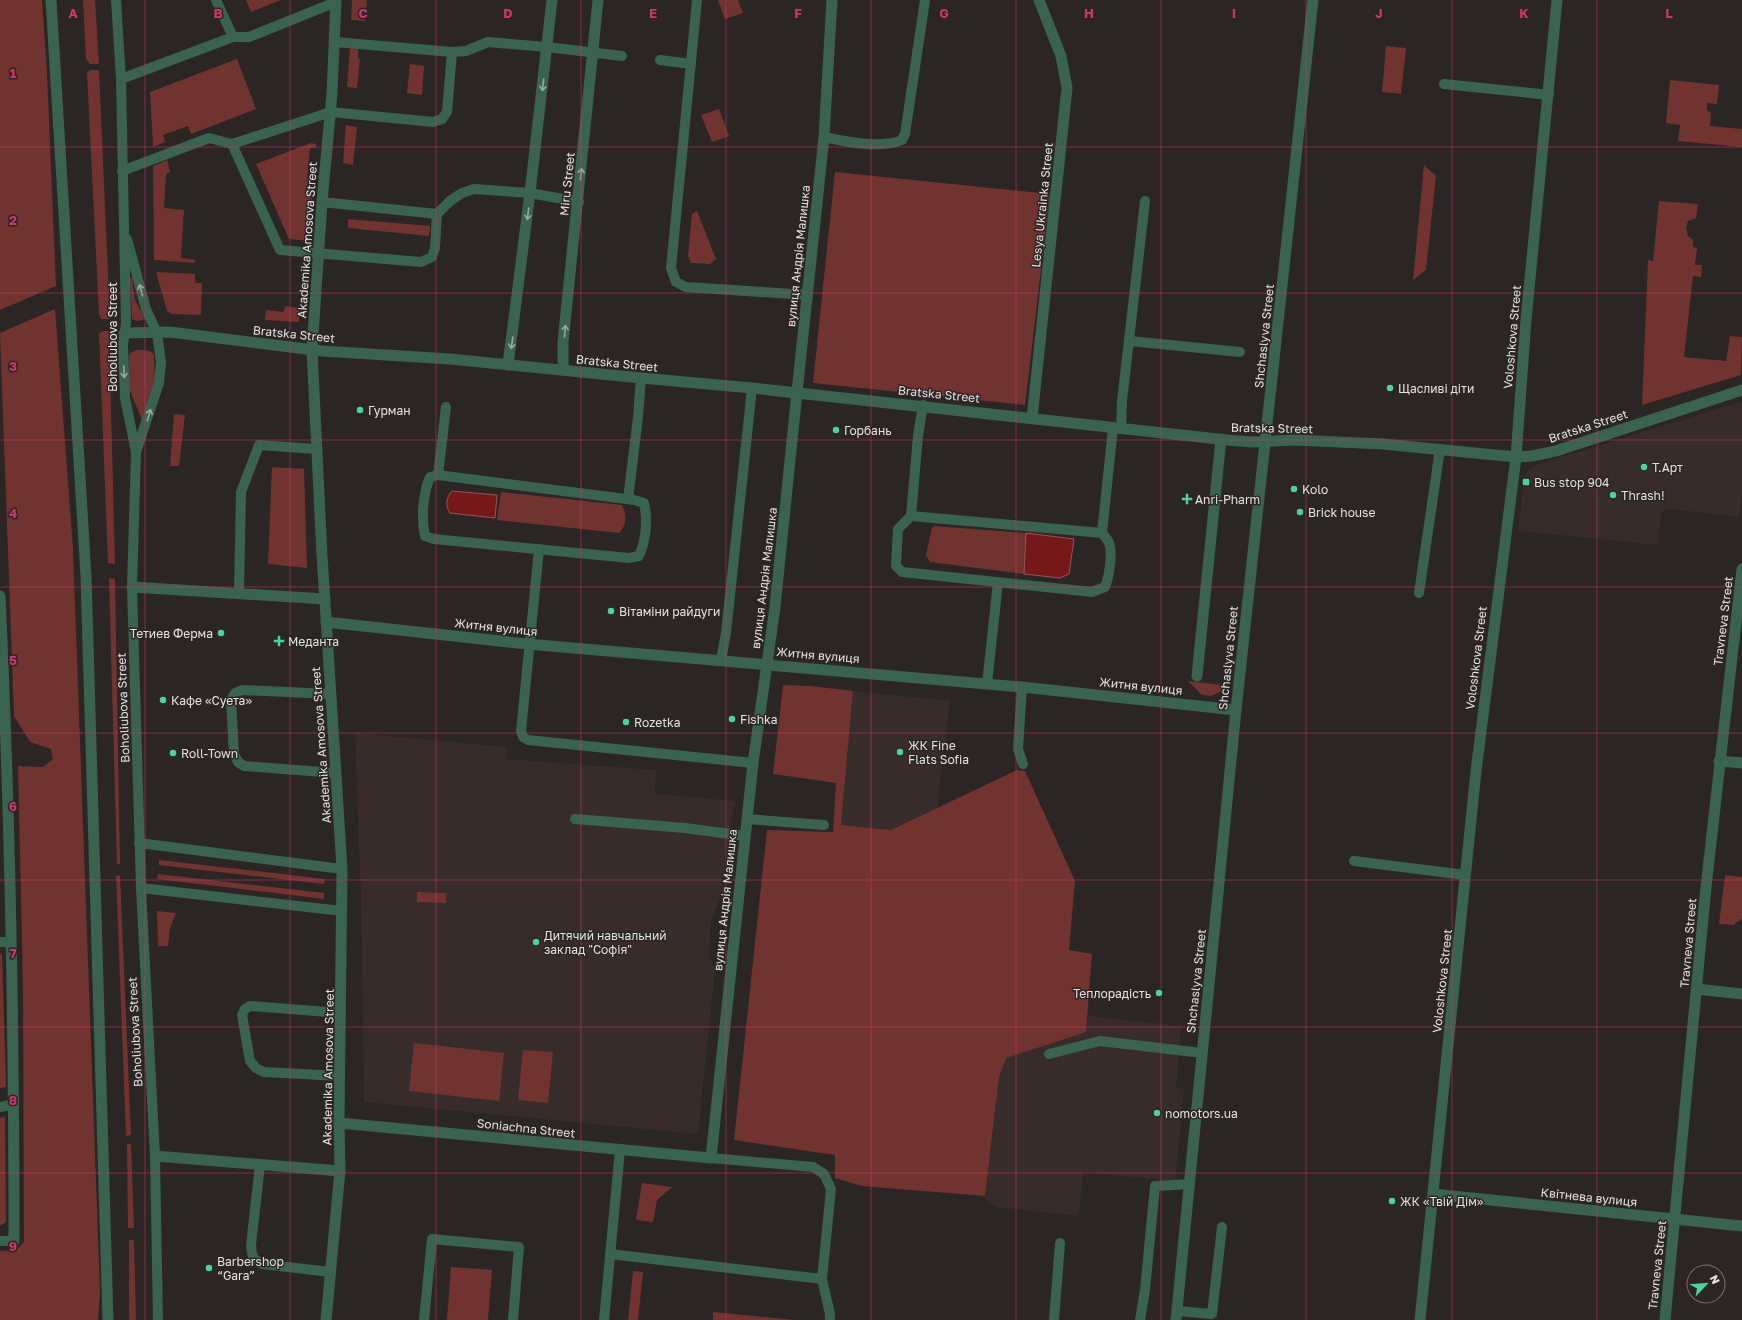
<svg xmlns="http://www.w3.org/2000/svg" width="1742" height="1320" viewBox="0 0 1742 1320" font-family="'Golos Text',sans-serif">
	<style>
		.built { fill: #382c2a }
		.green { fill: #71332f }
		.water { fill: #761819; stroke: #985555 }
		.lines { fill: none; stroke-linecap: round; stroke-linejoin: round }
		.service { stroke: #39634e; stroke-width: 10 }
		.minor { stroke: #39634e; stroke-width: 11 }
		.tertiary { stroke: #39634e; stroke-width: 11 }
		.oneway { stroke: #98a99f }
		.grid { fill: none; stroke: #c7366f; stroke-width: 1; stroke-opacity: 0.55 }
		.poi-dot { fill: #4dd39a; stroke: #2b2524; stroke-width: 1.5 }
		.labels { text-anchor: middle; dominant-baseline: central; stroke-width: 3; stroke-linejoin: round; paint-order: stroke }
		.street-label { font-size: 12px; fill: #e6e2e1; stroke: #2b2524 }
		.poi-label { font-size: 12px; fill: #e6e2e1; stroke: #2b2524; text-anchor: start }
		.grid-label { font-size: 13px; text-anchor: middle; font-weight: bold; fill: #c7366f; stroke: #2b2524; stroke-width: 3; stroke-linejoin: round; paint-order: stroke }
	</style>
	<rect width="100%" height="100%" fill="#2b2524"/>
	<g class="built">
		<path d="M1737,403H1742V492L1740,517L1670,509L1666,510L1661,513L1658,545L1518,531L1524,480L1527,472L1535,465Z"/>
		<path d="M853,691L950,701L937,809L891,830L841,825Z"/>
		<path d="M355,733L507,747V759L656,770L655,794L735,801L729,833L723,893L711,920L709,957L715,969L698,1134L364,1102L361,895Z"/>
		<path d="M873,849L1086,1032L1088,1016L1181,1026L1176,1088L1184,1089L1175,1181L1083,1172L1079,1216L996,1207L985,1199L996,1101Z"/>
	</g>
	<g class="green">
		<path d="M0,0H42L47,73L56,286L0,310Z"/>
		<path d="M83,0H95L99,64H90L86,59Z"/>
		<path d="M246,0H281L251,12Z"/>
		<path d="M352,0H367L365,21L351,20Z"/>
		<path d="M718,0H738L743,13L725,19Z"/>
		<path d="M1386,46L1406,48L1401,94L1382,92Z"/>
		<path d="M350,47H358V58L360,59L357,88L347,87Z"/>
		<path d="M237,59L256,109L191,134L188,126L163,135L165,142L153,147L150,92Z"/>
		<path d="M410,64L424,66L422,95L407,93Z"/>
		<path d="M90,70H99L110,319H101L99,314L87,73Z"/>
		<path d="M1670,80L1719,85L1717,104L1707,103V111L1711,112L1710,126L1742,129V147L1678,141L1680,125L1666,123Z"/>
		<path d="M719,109L729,136L712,142L701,115Z"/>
		<path d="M346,125L357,127L353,165L343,163Z"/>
		<path d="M311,143L316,144V148H310L307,178L313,179L308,241L289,239L256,164Z"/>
		<path d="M167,160L170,172L166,174L164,208L184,210L181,258L195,260V263L154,260L153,166Z"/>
		<path d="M1424,165L1436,176L1426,270L1413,280Z"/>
		<path d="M835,172L1050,194L1025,405L813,383Z"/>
		<path d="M1659,201L1698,204L1696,218L1688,221L1686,227L1688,236L1693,240V247L1697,248L1695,265H1702L1701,277L1693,276L1684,357L1726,361L1730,336L1742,337L1741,375L1642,405L1648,260L1653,261Z"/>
		<path d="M697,211L716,259L710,264L691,263L688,256L692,214Z"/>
		<path d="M348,219L430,226L429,236L348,228Z"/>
		<path d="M156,272L195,274V283H202L201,315L172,314L167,311Z"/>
		<path d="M132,277L135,300L145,319L138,321L132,319L130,278Z"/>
		<path d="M285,306L300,308L299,322L265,320L266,310L284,312Z"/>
		<path d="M55,309L73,549L100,1292L98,1320H0V1251L16,1250L24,1242L23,987L18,766L43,767L53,759L51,749L30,742L14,716L0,333Z"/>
		<path d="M103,331H109L115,564L108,563L99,333Z"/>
		<path d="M136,350C142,350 151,349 154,355L155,390L142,420L129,388V357L130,353Z"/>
		<path d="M174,414L185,415L179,466H170Z"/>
		<path d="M272,467L304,469L307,568L268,564Z"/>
		<path d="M501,492L622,505C627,514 627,525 619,533L497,520Z"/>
		<path d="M934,526L1026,533L1024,574L930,562L926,555L932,528Z"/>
		<path d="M109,578L115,579L120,864H117Z"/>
		<path d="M1188,681L1223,685L1222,691L1211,696L1202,695Z"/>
		<path d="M783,685L811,686L853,691L841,825L891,830L1017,770L1025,771L1075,881L1069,950L1092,954L1086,1032L1006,1058L999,1077L985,1196L862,1186L835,1178V1155L734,1140L767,830L833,832L836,783L773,774Z"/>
		<path d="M159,860L325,879L324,884L159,865Z"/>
		<path d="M158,874L324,893V899L157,879Z"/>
		<path d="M116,875L120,876L131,1135L126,1136Z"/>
		<path d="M1725,875L1742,877V919L1735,923V925L1719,924Z"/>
		<path d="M417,892L446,893V903L417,902Z"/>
		<path d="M157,911L176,913L170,928L168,946H158Z"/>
		<path d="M0,954H2L6,1087L0,1088Z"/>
		<path d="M414,1043L504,1053L499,1101L409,1091Z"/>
		<path d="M523,1050L553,1052L548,1103L518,1100Z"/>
		<path d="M5,1117L6,1222L0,1226V1118Z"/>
		<path d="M127,1144H131L134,1228H128Z"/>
		<path d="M642,1183L672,1187L657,1200L653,1222L636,1220Z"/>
		<path d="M129,1240H134L136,1320H129Z"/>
		<path d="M451,1267L492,1270L488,1320H447Z"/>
		<path d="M633,1271L643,1272L638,1320H628Z"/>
		<path d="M713,1312L795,1320H713Z"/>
	</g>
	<g class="water">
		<path d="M452,491L497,495L495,518L450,513C445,506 446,498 452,491Z"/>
		<path d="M1026,533L1074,539L1069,574L1060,578L1024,574Z"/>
	</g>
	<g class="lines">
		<g class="service">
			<path d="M116,0L121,79L126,323L123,345L125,398L136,452L132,587L141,888L155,1156L158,1320"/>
			<path d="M216,0L233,37"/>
			<path d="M697,0L671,268L676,282L686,287L808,295"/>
			<path d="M452,52L466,51L488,42L547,47L622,56"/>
			<path d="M660,60L691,64"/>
			<path d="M121,79L233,37H249L336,2"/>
			<path d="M1444,84L1549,95"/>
			<path d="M824,137C846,142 881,149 902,140L905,134L925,0"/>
			<path d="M232,144L280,250L421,262L432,257L435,248L437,214L322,202"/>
			<path d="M122,171L209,138L232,144L331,112L433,122L442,119L447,112L452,52L335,42"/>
			<path d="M437,214L450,201L462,193L474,189L530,193L579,202"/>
			<path d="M127,239L146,309L157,333L161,362L159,383L136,452"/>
			<path d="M1130,341L1240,352"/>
			<path d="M1121,429L1122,401L1145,201"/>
			<path d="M438,475L634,500L644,503C648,520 646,540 639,556L629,558L434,539L425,536C421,519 423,493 430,477Z"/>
			<path d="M438,475L446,407"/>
			<path d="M628,499L638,417L641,378"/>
			<path d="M911,516L1102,533C1104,536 1108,539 1109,543C1113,553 1109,577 1105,587L1092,592L902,572L896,566L898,529Z"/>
			<path d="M911,516L918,436L923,405"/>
			<path d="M1102,533L1113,428"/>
			<path d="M539,549L521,731L523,737L528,740L753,763"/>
			<path d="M239,593L241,492L259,445L316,449"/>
			<path d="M1419,593L1440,449"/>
			<path d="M721,660L726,633L752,388"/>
			<path d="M987,684L998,582"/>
			<path d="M1022,687L1018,749L1023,764"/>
			<path d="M331,694L242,690L235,693L231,700L234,754L238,762L244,766L336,773"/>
			<path d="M575,819L685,828L745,836"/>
			<path d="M747,819L824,825"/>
			<path d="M139,843L342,869"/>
			<path d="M1354,861L1465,875"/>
			<path d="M141,888L342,911"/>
			<path d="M0,942H11"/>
			<path d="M1049,1054L1100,1041L1202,1053"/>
			<path d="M340,1076L264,1072L256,1068L250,1061L242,1015L245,1009L250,1006L341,1013"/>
			<path d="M0,1107L14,1104"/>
			<path d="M711,1158L813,1167L824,1174L831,1189L822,1279"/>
			<path d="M260,1165L251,1245C252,1255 252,1259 262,1264L330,1272"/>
			<path d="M0,1241H14"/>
			<path d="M610,1254L822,1279L830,1314V1320"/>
			<path d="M1177,1311L1212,1314L1222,1227"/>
			<path d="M424,1320L432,1239L519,1247L513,1320"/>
			<path d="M604,1320L620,1150"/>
			<path d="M1054,1320L1060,1243"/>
			<path d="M1140,1320L1145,1290L1155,1186L1190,1184"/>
		</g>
		<g class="minor">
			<path d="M51,0L86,576L108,1320"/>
			<path d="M124,333L170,332L322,351L450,359L641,378L752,388L1227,440L1253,442L1294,440L1383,444L1516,457L1532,456L1556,451L1742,390"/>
			<path d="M508,365L530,193L552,0"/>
			<path d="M563,370V342L598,0"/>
			<path d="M1032,418L1067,88L1061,56L1039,0"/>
			<path d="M132,587L325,599"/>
			<path d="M0,596C10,811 14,1026 14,1241"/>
			<path d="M326,622L527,644L1022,687L1236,710"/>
			<path d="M1197,676L1221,439"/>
			<path d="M1719,761L1742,763"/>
			<path d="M1697,989L1742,994"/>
			<path d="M339,1123L711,1158L753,763L775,607L797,392L824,137L832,0"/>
			<path d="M155,1156L340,1171"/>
			<path d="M1433,1194L1742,1226"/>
			<path d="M326,1320L340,1171L339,1123L342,869L322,555L312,350L322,202L332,94L336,0"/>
			<path d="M1176,1320L1236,710L1313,0"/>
			<path d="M1665,1320L1706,887L1742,569"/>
		</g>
		<path class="tertiary" d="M1420,1320L1476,771L1516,457L1526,320L1557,0"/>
	</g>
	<defs><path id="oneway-shaft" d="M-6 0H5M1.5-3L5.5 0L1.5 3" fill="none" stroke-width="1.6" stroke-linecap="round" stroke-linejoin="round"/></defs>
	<g class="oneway">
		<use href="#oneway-shaft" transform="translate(543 85) rotate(97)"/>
		<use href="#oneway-shaft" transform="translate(581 174) rotate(-85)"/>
		<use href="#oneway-shaft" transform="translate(528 214) rotate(97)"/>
		<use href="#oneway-shaft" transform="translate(141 290) rotate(-105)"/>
		<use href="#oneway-shaft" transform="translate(565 331) rotate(-84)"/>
		<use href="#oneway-shaft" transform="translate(512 343) rotate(98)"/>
		<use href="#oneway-shaft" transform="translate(124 372) rotate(87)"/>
		<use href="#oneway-shaft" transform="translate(149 415) rotate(-73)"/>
	</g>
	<path class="grid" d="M145,0V1320M290,0V1320M436,0V1320M581,0V1320M726,0V1320M871,0V1320M1016,0V1320M1161,0V1320M1306,0V1320M1452,0V1320M1597,0V1320M0,147H1742M0,293H1742M0,440H1742M0,587H1742M0,733H1742M0,880H1742M0,1027H1742M0,1173H1742"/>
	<g class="poi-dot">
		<circle cx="1390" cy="388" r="4"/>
		<circle cx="360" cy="410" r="4"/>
		<circle cx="836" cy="430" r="4"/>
		<circle cx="1644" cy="467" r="4"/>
		<rect x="1522" y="478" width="8" height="8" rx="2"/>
		<circle cx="1294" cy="489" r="4"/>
		<circle cx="1613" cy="495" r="4"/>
		<path d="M1185 493h4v4h4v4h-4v4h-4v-4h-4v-4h4z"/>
		<circle cx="1300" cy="512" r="4"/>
		<circle cx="611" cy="611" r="4"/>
		<circle cx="221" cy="633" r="4"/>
		<path d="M277 635h4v4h4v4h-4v4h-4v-4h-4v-4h4z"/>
		<circle cx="163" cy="700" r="4"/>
		<circle cx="732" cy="719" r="4"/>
		<circle cx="626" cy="722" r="4"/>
		<circle cx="900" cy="752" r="4"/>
		<circle cx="173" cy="753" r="4"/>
		<circle cx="536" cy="942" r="4"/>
		<circle cx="1159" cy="993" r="4"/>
		<circle cx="1157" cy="1113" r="4"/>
		<circle cx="1392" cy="1201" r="4"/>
		<circle cx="209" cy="1268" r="4"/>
	</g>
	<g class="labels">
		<g class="street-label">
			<text transform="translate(567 184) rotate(-84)">Miru Street</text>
			<text transform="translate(1042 205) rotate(-84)">Lesya Ukrainka Street</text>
			<text transform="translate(307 240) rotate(-86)">Akademika Amosova Street</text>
			<text transform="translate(798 256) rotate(-84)">вулиця Андрія Малишка</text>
			<text transform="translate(294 334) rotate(6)">Bratska Street</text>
			<text transform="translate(1264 336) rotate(-84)">Shchaslyva Street</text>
			<text transform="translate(112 337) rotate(-90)">Boholiubova Street</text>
			<text transform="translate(1512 337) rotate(-85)">Voloshkova Street</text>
			<text transform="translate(617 363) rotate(6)">Bratska Street</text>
			<text transform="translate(939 394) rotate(6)">Bratska Street</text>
			<text transform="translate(1588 426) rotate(-18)">Bratska Street</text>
			<text transform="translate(1272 428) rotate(1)">Bratska Street</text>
			<text transform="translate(764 578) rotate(-83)">вулиця Андрія Малишка</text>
			<text transform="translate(1723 621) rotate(-83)">Travneva Street</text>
			<text transform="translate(496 627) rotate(6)">Житня вулиця</text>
			<text transform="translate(818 655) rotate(5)">Житня вулиця</text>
			<text transform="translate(1228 658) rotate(-84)">Shchaslyva Street</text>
			<text transform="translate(1476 658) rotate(-83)">Voloshkova Street</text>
			<text transform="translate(1141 686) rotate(6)">Житня вулиця</text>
			<text transform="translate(123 708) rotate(-92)">Boholiubova Street</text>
			<text transform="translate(321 745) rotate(-94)">Akademika Amosova Street</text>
			<text transform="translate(725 900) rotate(-84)">вулиця Андрія Малишка</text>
			<text transform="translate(1688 943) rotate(-85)">Travneva Street</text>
			<text transform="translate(1196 981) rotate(-84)">Shchaslyva Street</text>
			<text transform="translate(1442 981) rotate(-84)">Voloshkova Street</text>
			<text transform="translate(135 1032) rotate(-93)">Boholiubova Street</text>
			<text transform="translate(328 1067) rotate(-89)">Akademika Amosova Street</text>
			<text transform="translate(526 1128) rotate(6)">Soniachna Street</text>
			<text transform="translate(1589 1197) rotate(6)">Квітнева вулиця</text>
			<text transform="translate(1657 1265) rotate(-84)">Travneva Street</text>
		</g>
		<g class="poi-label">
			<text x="1398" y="388">Щасливі діти</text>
			<text x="368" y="410">Гурман</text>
			<text x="844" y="430">Горбань</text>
			<text x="1652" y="467">Т.Арт</text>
			<text x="1534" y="482">Bus stop 904</text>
			<text x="1302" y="489">Kolo</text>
			<text x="1621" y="495">Thrash!</text>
			<text x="1195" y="499">Anri-Pharm</text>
			<text x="1308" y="512">Brick house</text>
			<text x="619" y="611">Вітаміни райдуги</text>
			<text x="213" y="633" text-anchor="end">Тетиев Ферма</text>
			<text x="288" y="641">Меданта</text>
			<text x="171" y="700">Кафе «Суета»</text>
			<text x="740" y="719">Fishka</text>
			<text x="634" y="722">Rozetka</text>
			<text x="908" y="745">ЖК Fine<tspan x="908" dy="14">Flats Sofia</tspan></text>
			<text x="181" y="753">Roll-Town</text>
			<text x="544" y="935">Дитячий навчальний<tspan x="544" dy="14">заклад "Софія"</tspan></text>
			<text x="1151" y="993" text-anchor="end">Теплорадість</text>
			<text x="1165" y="1113">nomotors.ua</text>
			<text x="1400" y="1201">ЖК «Твій Дім»</text>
			<text x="217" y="1261">Barbershop<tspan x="217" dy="14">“Gara”</tspan></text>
		</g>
	</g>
	<g class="grid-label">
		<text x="73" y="18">A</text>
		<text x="218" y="18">B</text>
		<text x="363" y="18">C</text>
		<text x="508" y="18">D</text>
		<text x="653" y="18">E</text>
		<text x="798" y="18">F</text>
		<text x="944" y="18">G</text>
		<text x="1089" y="18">H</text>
		<text x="1234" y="18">I</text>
		<text x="1379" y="18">J</text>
		<text x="1524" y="18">K</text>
		<text x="1669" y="18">L</text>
		<text x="13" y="78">1</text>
		<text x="13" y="225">2</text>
		<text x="13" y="371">3</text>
		<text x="13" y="518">4</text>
		<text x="13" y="665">5</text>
		<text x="13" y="811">6</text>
		<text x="13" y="958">7</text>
		<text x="13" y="1105">8</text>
		<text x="13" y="1251">9</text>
	</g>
	<g transform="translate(1706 1284) rotate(64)"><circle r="19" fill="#2b2524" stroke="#767170"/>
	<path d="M0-3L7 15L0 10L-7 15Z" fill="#4dd39a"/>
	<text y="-6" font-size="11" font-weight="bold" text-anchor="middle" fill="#e6e2e1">N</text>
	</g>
</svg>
